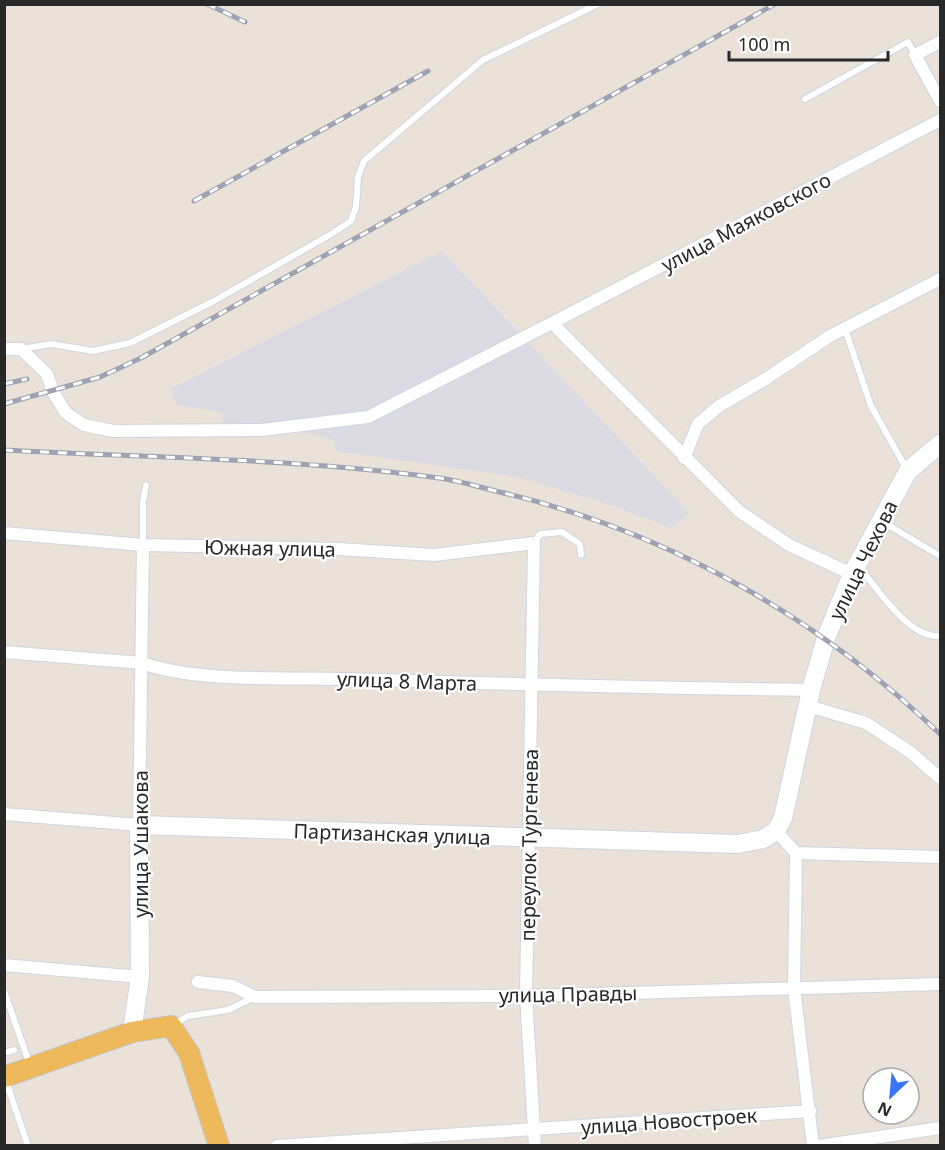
<svg xmlns="http://www.w3.org/2000/svg" width="945" height="1150" viewBox="0 0 945 1150" font-family="'Noto Sans',sans-serif">
	<style>
		.industrial { fill: #dcdae3 }
		.lines { fill: none; stroke-linecap: round; stroke-linejoin: round }
		.lane-casing { stroke: #cfd5e1; stroke-width: 8 }
		.street-casing { stroke: #cfd5e1; stroke-width: 14 }
		.secondary-casing { stroke: #cfd5e1; stroke-width: 20 }
		.primary-casing { stroke: #c3c3c3; stroke-width: 22 }
		.lane { stroke: #fff; stroke-width: 6 }
		.street { stroke: #fff; stroke-width: 12 }
		.secondary { stroke: #fff; stroke-width: 18 }
		.primary { stroke: #eeb95b; stroke-width: 20 }
		.rail-casing { stroke: #9da3b2; stroke-width: 5 }
		.rail { stroke: #fff; stroke-width: 3; stroke-dasharray: 9; stroke-linecap: butt }
		.labels { text-anchor: middle; dominant-baseline: central; stroke-width: 4.5; stroke-linejoin: round; paint-order: stroke }
		.street-label { font-size: 20px; fill: #282828; stroke: #fff }
	</style>
	<rect width="100%" height="100%" fill="#eae1d9"/>
	<path class="industrial" d="M442,251L689,513L672,528L608,504L518,477L337,451L332,439L274,425L231,426L223,423L222,412L177,405L170,389Z"/>
	<g class="lines">
		<defs>
			<g id="lane">
				<path d="M805,99L908,42L915,55"/>
				<path d="M845,329L871,406L906,468"/>
				<path d="M21,349L51,344L93,351L130,343L214,301L333,233L351,221L356,207L358,177L364,161L483,60L598,4"/>
				<path d="M883,522L940,556"/>
				<path d="M534,543L540,534L562,532L580,544L581,555"/>
				<path d="M143,545V502L146,485"/>
				<path d="M859,567C878,589 909,639 940,636"/>
				<path d="M4,991L30,1065"/>
				<path d="M175,1024L188,1016L228,1010L255,997"/>
				<path d="M4,1053L14,1050"/>
				<path d="M6,1081L28,1146"/>
			</g>
			<g id="street">
				<path d="M940,42L915,55L940,101"/>
				<path d="M552,323L940,120"/>
				<path d="M4,349H21L47,374L53,392L66,413L84,425L113,431L262,430L368,417L552,323L739,511L789,545L852,574"/>
				<path d="M684,458L698,424L719,406L764,380L830,336L940,279"/>
				<path d="M4,533L143,545L338,549L434,555L534,543L526,996L535,1146"/>
				<path d="M4,652L142,663C201,683 283,677 346,679C501,684 656,688 811,690"/>
				<path d="M808,706L866,723L910,752L940,778"/>
				<path d="M4,814L139,825L143,545"/>
				<path d="M776,831L796,853L794,988L813,1146"/>
				<path d="M796,853L940,857"/>
				<path d="M4,965L140,977"/>
				<path d="M198,982L233,986L255,997L526,996L940,984"/>
				<path d="M277,1146L810,1111"/>
				<path d="M819,1146L940,1128"/>
			</g>
			<path id="secondary" d="M132,1032L140,977L139,825L738,844L763,839L776,831L783,818L811,690L826,638L852,574L908,471L940,444"/>
			<path id="primary" d="M4,1077L132,1032L171,1026L189,1053L219,1146"/>
		</defs>
		<use href="#lane" class="lane-casing"/>
		<use href="#street" class="street-casing"/>
		<use href="#secondary" class="secondary-casing"/>
		<use href="#primary" class="primary-casing"/>
		<use href="#lane" class="lane"/>
		<use href="#street" class="street"/>
		<use href="#secondary" class="secondary"/>
		<use href="#primary" class="primary"/>
		<defs>
			<g id="rail">
				<path d="M207,4L245,22"/>
				<path d="M194,201L428,71"/>
				<path d="M4,384L27,379"/>
				<path d="M4,404L100,377L141,358L775,4"/>
				<path d="M4,450C149,458 295,458 439,478C462,481 485,489 508,494C671,534 819,618 940,734"/>
			</g>
		</defs>
		<use href="#rail" class="rail-casing"/>
		<use href="#rail" class="rail"/>
	</g>
	<g class="labels">
		<g class="street-label">
			<text transform="translate(746 222) rotate(-28)">улица Маяковского</text>
			<text transform="translate(270 548) rotate(1)">Южная улица</text>
			<text transform="translate(863 560) rotate(-64)">улица Чехова</text>
			<text transform="translate(407 681) rotate(2)">улица 8 Марта</text>
			<text transform="translate(392 834) rotate(2)">Партизанская улица</text>
			<text transform="translate(140 844) rotate(-90)">улица Ушакова</text>
			<text transform="translate(529 845) rotate(-89)">переулок Тургенева</text>
			<text transform="translate(568 994) rotate(-1)">улица Правды</text>
			<text transform="translate(669 1121) rotate(-4)">улица Новостроек</text>
		</g>
	</g>
	<rect width="945" height="1150" fill="none" stroke="#282828" stroke-width="12"/>
	<g transform="translate(891 1096) rotate(206)"><circle r="28" fill="#ffffff" stroke="#a9a9a9" stroke-width="1.5"/>
	<path d="M0-4.5L10 22L0 15L-10 22Z" fill="#3a76f7"/>
	<text y="-9" font-size="16" font-weight="bold" text-anchor="middle" fill="#282828">N</text>
	</g>
	<path d="M729 51v9h159v-9" fill="none" stroke="#282828" stroke-width="3"/>
	<text x="738" y="51" font-size="18" fill="#282828" stroke="#ffffff" stroke-width="4.5" paint-order="stroke">100 m</text>
</svg>
